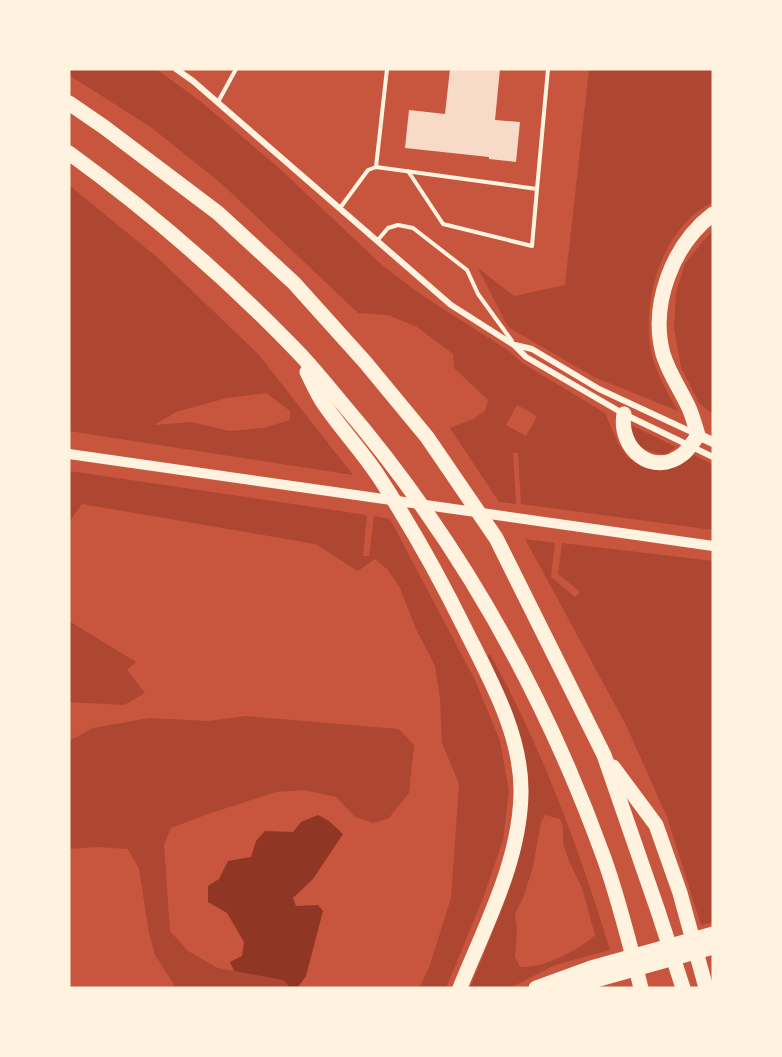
<svg xmlns="http://www.w3.org/2000/svg" width="782" height="1057" viewBox="0 0 782 1057" font-family="'Exo 2',sans-serif">
	<style>
		.green { fill: #ae4732; fill-rule: evenodd }
		.water { fill: #8f3625 }
		.building { fill: #f7dbc8 }
		.lines { fill: none; stroke-linecap: round; stroke-linejoin: round }
		.service { stroke: #fff3e0; stroke-width: 4 }
		.minor { stroke: #fff3e0; stroke-width: 6 }
		.tertiary { stroke: #fff3e0; stroke-width: 10 }
		.motorway { stroke: #fff3e0; stroke-width: 15 }
	</style>
	<rect width="100%" height="100%" fill="#c8553d"/>
	<g class="green">
		<path d="M69,69H156L200,101L279,168L383,266L423,296L509,351L522,363L605,413L618,443L627,457L641,466L660,470L679,466L694,455L713,465V530L521,504L518,453H513L516,504L499,502L450,428L473,419L485,411L488,400L454,368L453,354L417,327L388,315L358,313L223,185L152,128L69,75ZM517,405L537,416L526,436L506,425Z"/>
		<path d="M589,69H713V202C667,224 646,286 649,335C650,363 665,388 678,411L594,377L508,327L478,268L514,296L565,285Z"/>
		<path d="M69,185L158,258L259,355L353,475L69,431ZM266,393L290,411V420L263,428L230,431L191,422L154,425L176,412L227,398Z"/>
		<path d="M713,231V414L699,403L681,367L674,328L676,292L685,264L703,241Z"/>
		<path d="M631,425L676,447L666,454C649,454 629,445 631,425Z"/>
		<path d="M69,471L367,515L363,556H369L374,516L390,519L475,680L500,741L509,791L503,840L484,896L446,988H419L429,968L451,898L459,784L442,743L440,699L435,666L416,629L400,588L388,570L375,559L358,571L315,544L82,504L69,522Z"/>
		<path d="M525,539L555,543L551,577L575,597L580,592L558,574L562,543L713,561V922L701,925L667,817L626,725Z"/>
		<path d="M69,621L136,662L127,670L145,693L124,705L69,702Z"/>
		<path d="M490,654C543,750 578,846 610,950L555,965L510,988H470L506,899L521,847L509,706L488,656ZM545,815L560,819L563,827V843L569,861L582,888L595,935C579,950 542,969 520,967L515,957L517,929L515,914L523,898L533,867L541,822Z"/>
		<path d="M246,716L399,729L414,745L409,793L389,818L373,823L355,817L336,797L304,790L276,792L208,814L171,828L164,845L170,931L188,951L218,968L283,980L290,988H173V983L155,955L149,933L139,869L128,849L97,847L69,849V741L93,728L149,718L208,721Z"/>
	</g>
	<path class="water" d="M318,815L329,821L343,834L313,879L293,898L296,906L318,905L323,911L306,976L297,988H290L283,980L234,971L230,962L242,956L244,942L227,913L208,902V886L219,879L228,861L251,857L256,841L265,831L293,832L301,822Z"/>
	<path class="building" d="M450,69H500L495,120L520,122L516,162L489,159V157L405,148L409,110L445,114Z"/>
	<g class="lines">
		<g class="service">
			<path d="M218,102L236,69"/>
			<path d="M376,167L387,69"/>
			<path d="M408,171L443,224L532,246L537,189"/>
			<path d="M340,208L368,170L376,167L537,189L548,69"/>
			<path d="M377,241L388,228L398,225L413,228L467,270L478,294L512,341"/>
		</g>
		<g class="minor">
			<path d="M176,69L193,81L451,305L514,345L526,357L624,414L713,457"/>
			<path d="M515,345L532,349L599,389L696,434"/>
		</g>
		<g class="tertiary">
			<path d="M698,435L713,442"/>
			<path d="M69,454L713,546"/>
		</g>
		<g class="motorway">
			<path d="M69,103L104,127L218,213L294,283L365,362L427,437L496,538L604,755L658,911L683,988"/>
			<path d="M69,153C149,211 224,276 293,347C310,364 325,383 341,402C456,536 544,692 604,858C619,900 630,945 641,988"/>
			<path d="M307,372C312,382 317,394 324,404C341,429 362,451 379,477C411,526 440,578 466,631C491,681 522,736 521,793C520,861 485,926 460,988"/>
			<path d="M624,414C618,449 653,478 683,454C689,449 694,441 698,435C695,426 693,417 689,408C681,390 669,374 663,354C650,305 672,245 713,214"/>
			<path d="M613,767L656,825L680,893L706,988"/>
			<path d="M536,988L591,968L713,934"/>
			<path d="M567,988L713,947"/>
		</g>
	</g>
	<rect width="782" height="1057" fill="none" stroke="#fff3e0" stroke-width="141"/>
</svg>
